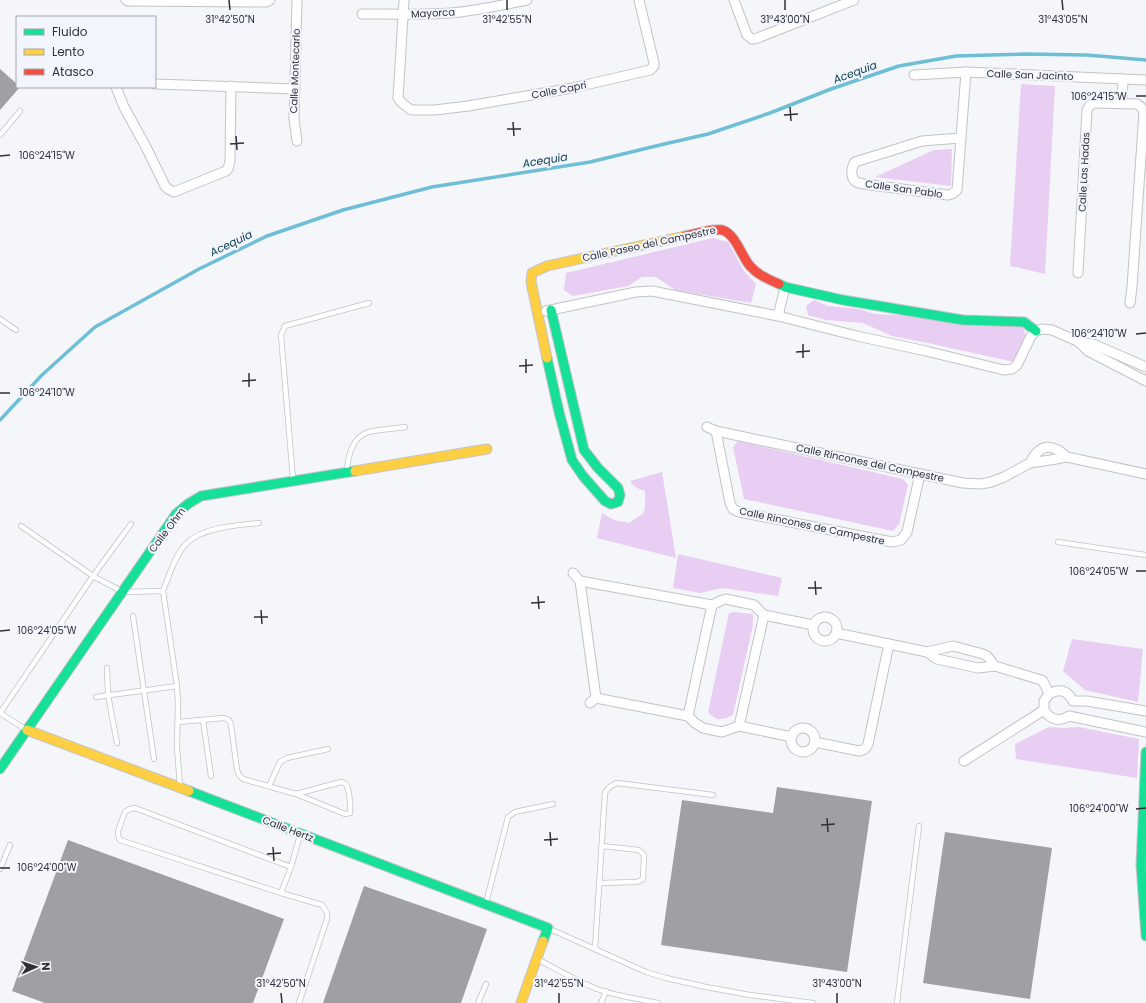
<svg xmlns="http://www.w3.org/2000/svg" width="1146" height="1003" viewBox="0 0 1146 1003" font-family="Poppins,sans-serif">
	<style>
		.green { fill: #e8cef3 }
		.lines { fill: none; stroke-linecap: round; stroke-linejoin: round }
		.stream { stroke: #6ebfd6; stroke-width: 3.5 }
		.building { fill: #9ea0a4 }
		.lane-casing { stroke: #c1c3c7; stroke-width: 6 }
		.street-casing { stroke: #c1c3c7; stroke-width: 11 }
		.fast-casing { stroke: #c1c3c7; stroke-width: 11 }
		.slow-casing { stroke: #c1c3c7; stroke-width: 11 }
		.jam-casing { stroke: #c1c3c7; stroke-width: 11 }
		.lane { stroke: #fefefe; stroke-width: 4.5 }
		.street { stroke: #fefefe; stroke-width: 9 }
		.fast { stroke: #16e098; stroke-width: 9 }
		.slow { stroke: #ffcf43; stroke-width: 9 }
		.jam { stroke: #f24e42; stroke-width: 9 }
		.ticks { fill: none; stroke: #2f3136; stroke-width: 1.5 }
		.labels { text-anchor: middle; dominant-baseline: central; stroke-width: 4; stroke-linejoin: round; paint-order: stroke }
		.street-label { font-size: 10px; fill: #2f3136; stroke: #f2f5fd }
		.water-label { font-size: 11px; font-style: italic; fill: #10414f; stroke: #f2f5fd }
		.ticks-label { font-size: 10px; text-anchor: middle; fill: #2f3136; stroke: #f2f5fd; stroke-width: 4; stroke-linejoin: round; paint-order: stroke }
	</style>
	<rect width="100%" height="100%" fill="#f5f6fa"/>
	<g class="green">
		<path d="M1021,84L1055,86L1045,274L1010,266Z"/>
		<path d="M952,149L951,186L875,177L934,150Z"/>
		<path d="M713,238L728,242L744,271L756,284L751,303L675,290L656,277H642L628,286L573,296L564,290L566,273Z"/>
		<path d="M814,300L828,306L859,309L875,314L910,316L1024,327L1025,336L1014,362L928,343L892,336L863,323L826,320L808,315L806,306Z"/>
		<path d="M738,441L903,479L908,485L899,524L893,531L744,499L733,447Z"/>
		<path d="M662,472L676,558L597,538L602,513L614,520L629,523L644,513L645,504V491C639,489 633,487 630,481Z"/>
		<path d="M678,554L782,578L778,596L722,588L700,593L673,588Z"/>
		<path d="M735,612L753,614V625L733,715C722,720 717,722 708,712L729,613Z"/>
		<path d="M1072,639L1143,649L1138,702L1085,690L1063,671Z"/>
		<path d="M1049,727L1063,728L1079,727L1139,739L1137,778L1016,759L1015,744Z"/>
	</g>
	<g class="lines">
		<path class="stream" d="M0,420L42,375L95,327L199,269L267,236L343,210L432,187L590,162L660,145L708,134L770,113L831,89L899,66L956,56L1024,54L1087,55L1146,60"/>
	</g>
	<g class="building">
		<path d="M0,69L17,84V87H20L0,110Z"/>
		<path d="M777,787L872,801L847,972L661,945L682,800L773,813Z"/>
		<path d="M945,832L1052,848L1030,999L923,983Z"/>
		<path d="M68,840L284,919L253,1003H45L12,991Z"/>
		<path d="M364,886L487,929L461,1003H323Z"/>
	</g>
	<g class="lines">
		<defs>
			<g id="lane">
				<path d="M0,135L20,111"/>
				<path d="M0,319L16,330"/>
				<path d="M347,470C348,457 352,439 366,433C375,429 394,429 405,427"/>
				<path d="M293,479L281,335L285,326L369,303"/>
				<path d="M131,524L93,576L123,592L163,591C168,578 176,553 186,544C202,527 238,525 259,523"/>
				<path d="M21,526L93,576L0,713L25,729"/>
				<path d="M1058,542L1146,555"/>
				<path d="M163,591L177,686L178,704L177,748L180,786"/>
				<path d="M133,616L154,759"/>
				<path d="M107,668L108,695L117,743"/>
				<path d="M96,697L177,686"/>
				<path d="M203,720L211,776"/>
				<path d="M178,722L224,718L229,720L231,725L237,770L239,775L243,779L296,794L345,814L350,813C351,807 349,790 347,786C345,782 345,783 341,782L296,794"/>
				<path d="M269,786L280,762L287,758L328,749"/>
				<path d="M0,869L10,845"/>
				<path d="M600,883L637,882L643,879L644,855L639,850L602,846"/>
				<path d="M281,893L120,840L118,835V831L125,812L130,809L135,808L291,867"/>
				<path d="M486,903L508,817L515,812L553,804"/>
				<path d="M550,929L646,972L666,978L706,987L750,995L813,1003"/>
				<path d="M595,949L605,793C608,787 611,786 617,783L713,795"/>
				<path d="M539,960C558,970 577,981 597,989C616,996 639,999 658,1003"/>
				<path d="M299,1003L327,919V913L322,905L281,893L291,867L300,835"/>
				<path d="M478,1003L486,984"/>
				<path d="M601,1003L606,991"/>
				<path d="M897,1003L919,826"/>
			</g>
			<g id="street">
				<path d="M126,0L128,1L266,2L270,0"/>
				<path d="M297,0L294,119L297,141"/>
				<path d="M404,0L398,98L402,103L411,110H435L468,106L572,88L650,70L654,66V63L639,0"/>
				<path d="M734,0L747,35L752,39H755L854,0"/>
				<path d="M362,14C391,14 421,15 451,13C476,11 502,5 527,0"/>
				<path d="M914,75L966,72L1146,80"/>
				<path d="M155,84L295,89"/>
				<path d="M116,87L124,107L146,147L165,186L168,189L174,192L226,171L228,169L230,161L231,86"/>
				<path d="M1122,104L1123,79"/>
				<path d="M961,138L922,141L855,162C851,168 850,177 856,182C858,183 861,183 863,184L948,195L952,194L957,190L966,72"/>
				<path d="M1078,273L1087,110L1090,105L1095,103L1137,104L1141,107L1144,112L1132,287L1130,303"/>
				<path d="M546,311L636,292L652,291L778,316L857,336L926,351L1004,370L1012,369L1017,365L1031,336L1036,331L1042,329L1052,330L1079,342L1093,344L1146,367"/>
				<path d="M778,316L785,287"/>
				<path d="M1079,342L1088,351L1146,381"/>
				<path d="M707,427L716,431L963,483L981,484L991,482L1004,477L1030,463L1050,460L1067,457L1146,474"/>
				<path d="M716,431L730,503L733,509L739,512L892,542L901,540L907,532L920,474"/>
				<path d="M1030,463C1040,443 1052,443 1067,457"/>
				<path d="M573,573L580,581L596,698L590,703"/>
				<path d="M580,581L712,605L722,600L726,599L754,605L764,615L813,625"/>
				<circle cx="825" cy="629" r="12"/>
				<path d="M836,633L927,652L937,659L978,668L995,666L1041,680L1043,681L1049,694L1044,701V710"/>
				<path d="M927,652L953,646L983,654L987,656L995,666"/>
				<path d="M1049,694C1059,688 1067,690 1073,701H1087L1146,711"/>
				<path d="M596,698L688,716L695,723L703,728L722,732L739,726L792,737"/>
				<path d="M1044,710C1050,720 1060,722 1069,716L1146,732"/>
				<path d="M688,716L712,605"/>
				<path d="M739,726L764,615"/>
				<circle cx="803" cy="740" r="12"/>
				<path d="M815,742L859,751C864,750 866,749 868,744L889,644"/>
				<path d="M964,761L1044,710"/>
			</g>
			<g id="fast">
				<path d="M779,284L785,287L843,300L963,320L1024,322L1036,331"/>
				<path d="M547,358L559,412L572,460L583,476L605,501L611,504L618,502L620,495L618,488L598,468L584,450L551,310"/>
				<path d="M1146,752L1141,865L1146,936"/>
				<path d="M0,769L176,514L188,504L201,496L355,471"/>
				<path d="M189,791L548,928L543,941"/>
			</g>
			<g id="slow">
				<path d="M547,358L531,282L532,273L547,266L685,236"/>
				<path d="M355,471L487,449"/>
				<path d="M27,730L189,791"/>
				<path d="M521,1003L543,941"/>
			</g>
			<path id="jam" d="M685,236C695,234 712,228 722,230C735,233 742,257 750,266C758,275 768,279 779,284"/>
		</defs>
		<use href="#lane" class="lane-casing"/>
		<use href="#street" class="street-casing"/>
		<use href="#fast" class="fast-casing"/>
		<use href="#slow" class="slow-casing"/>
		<use href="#jam" class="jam-casing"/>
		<use href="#lane" class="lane"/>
		<use href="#street" class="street"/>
		<use href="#fast" class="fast"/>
		<use href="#slow" class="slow"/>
		<use href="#jam" class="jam"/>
	</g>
	<path class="ticks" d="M229,0L230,10M507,0V10M785,0V10M1062,0L1063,10M1136,96H1146M790,107L791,121M784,115L798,114M513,122L514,136M507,129H521M236,136L237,150M230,144L244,143M0,156L10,155M1136,334L1146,333M803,344V358M796,352L810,351M526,359V373M519,366L533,365M249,373V387M242,381L256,380M0,393H10M1136,571H1146M815,581L816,595M808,588H822M538,596L539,609M531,603L545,602M261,610L262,624M254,617H268M0,631L10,630M1136,809L1146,808M827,818L828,832M821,825L835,824M550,832L551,846M544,840L558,839M273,847L274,861M267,854L281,853M0,868H10M281,993L282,1003M559,993V1003M837,993V1003"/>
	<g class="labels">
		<g class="street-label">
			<text transform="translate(433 13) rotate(-3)">Mayorca</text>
			<text transform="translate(295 71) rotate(-88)">Calle Montecarlo</text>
			<text transform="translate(1030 75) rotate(2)">Calle San Jacinto</text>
			<text transform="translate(559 90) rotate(-11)">Calle Capri</text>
			<text transform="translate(1084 172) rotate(-87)">Calle Las Hadas</text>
			<text transform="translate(904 189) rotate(8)">Calle San Pablo</text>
			<text transform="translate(649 244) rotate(-12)">Calle Paseo del Campestre</text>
			<text transform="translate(870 463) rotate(12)">Calle Rincones del Campestre</text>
			<text transform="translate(812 526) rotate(12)">Calle Rincones de Campestre</text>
			<text transform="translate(167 530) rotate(-53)">Calle Ohm</text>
			<text transform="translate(288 829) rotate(21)">Calle Hertz</text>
		</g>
		<g class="water-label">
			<text transform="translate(855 72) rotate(-20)">Acequia</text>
			<text transform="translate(545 160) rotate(-9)">Acequia</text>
			<text transform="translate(231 243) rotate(-26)">Acequia</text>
		</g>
	</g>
	<g class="ticks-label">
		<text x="230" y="23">31°42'50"N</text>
		<text x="507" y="23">31°42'55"N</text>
		<text x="785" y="23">31°43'00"N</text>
		<text x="1063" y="23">31°43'05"N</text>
		<text x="1099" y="100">106°24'15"W</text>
		<text x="47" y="159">106°24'15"W</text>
		<text x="1099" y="337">106°24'10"W</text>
		<text x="47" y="396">106°24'10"W</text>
		<text x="1099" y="575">106°24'05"W</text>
		<text x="47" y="634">106°24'05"W</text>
		<text x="1099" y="812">106°24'00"W</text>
		<text x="47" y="871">106°24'00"W</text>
		<text x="281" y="987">31°42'50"N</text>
		<text x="559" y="987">31°42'55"N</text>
		<text x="837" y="987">31°43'00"N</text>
	</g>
	<rect x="16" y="16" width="140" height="72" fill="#f2f5fd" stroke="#a4a7ad"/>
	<rect x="24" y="29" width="20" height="6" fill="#16e098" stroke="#a4a7ad"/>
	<text x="52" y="36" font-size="12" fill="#2f3136">Fluido</text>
	<rect x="24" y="49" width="20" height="6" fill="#ffcf43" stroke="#a4a7ad"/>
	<text x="52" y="56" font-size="12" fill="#2f3136">Lento</text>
	<rect x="24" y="69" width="20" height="6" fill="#f24e42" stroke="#a4a7ad"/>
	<text x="52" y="76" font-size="12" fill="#2f3136">Atasco</text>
	<g transform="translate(36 967) rotate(87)" stroke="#f2f5fd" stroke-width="3" paint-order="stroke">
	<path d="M0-3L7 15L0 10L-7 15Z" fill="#2f3136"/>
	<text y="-6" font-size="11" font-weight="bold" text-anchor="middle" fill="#2f3136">N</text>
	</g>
</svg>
